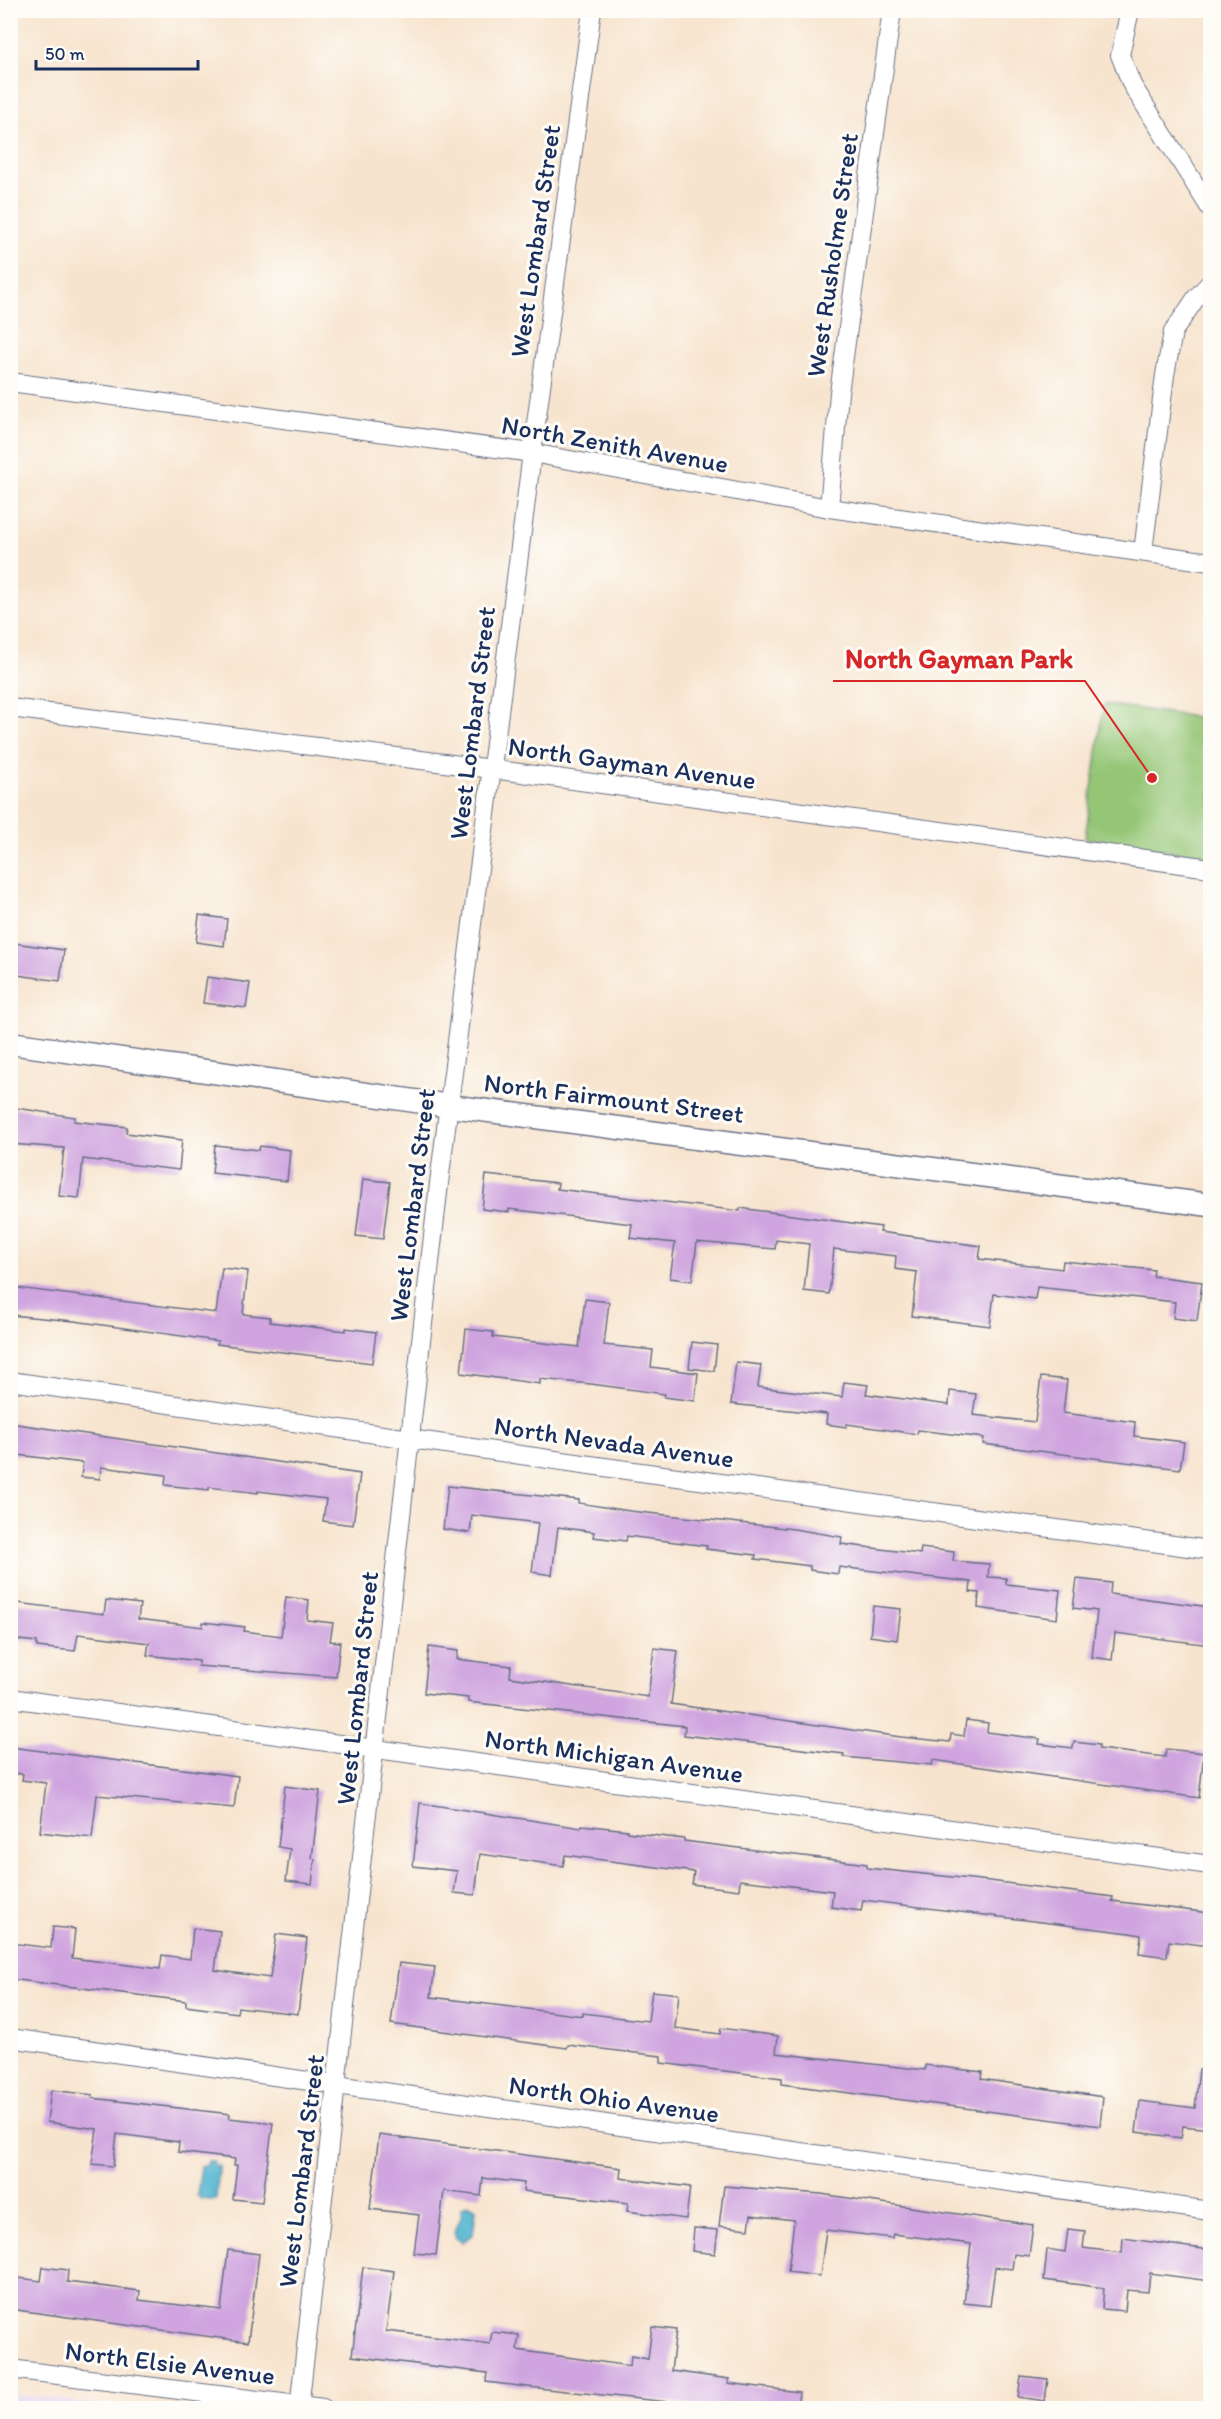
<svg xmlns="http://www.w3.org/2000/svg" width="1221" height="2419" viewBox="0 0 1221 2419" font-family="Itim,sans-serif">
	<style>
		.built { fill: #e6d2f0 }
		.green { fill: #94c676; stroke: #587a6a; stroke-width: 1.5 }
		.water { fill: #51b5d0; stroke: #367297; stroke-width: 1.5 }
		.building { fill: #cfa4df }
		.lines { fill: none; stroke-linecap: round; stroke-linejoin: round }
		.minor-casing { stroke: #686e85; stroke-width: 20 }
		.tertiary-casing { stroke: #686e85; stroke-width: 25 }
		.minor { stroke: #fff; stroke-width: 18 }
		.tertiary { stroke: #fff; stroke-width: 22 }
		.labels { text-anchor: middle; dominant-baseline: central; stroke-width: 6; stroke-linejoin: round; paint-order: stroke }
		.street-label { font-size: 26px; fill: #1b2f5e; stroke: #fdfcf7 }
		.leader { fill: none; stroke: #d62828; stroke-width: 2 }
		.callout-dot { fill: #d62828; stroke: #fdfcf7; stroke-width: 2 }
		.callout-label { font-size: 27px; text-anchor: middle; font-weight: bold; fill: #d62828; stroke: #fdfcf7; stroke-width: 6; stroke-linejoin: round; paint-order: stroke }
	</style>
	<rect width="100%" height="100%" fill="#fdfcf7"/>
	<filter id="ink" filterUnits="userSpaceOnUse"><feTurbulence type="fractalNoise" baseFrequency=".0167" numOctaves="2"/><feDisplacementMap in="SourceGraphic" scale="12" xChannelSelector="R" yChannelSelector="G"/><feConvolveMatrix kernelMatrix="1 2 1 2 8 2 1 2 1" color-interpolation-filters="sRGB"/></filter>
	<filter id="wash" filterUnits="userSpaceOnUse"><feTurbulence type="fractalNoise" baseFrequency=".008" numOctaves="4" result="noise"/><feDisplacementMap in="SourceGraphic" scale="24" xChannelSelector="R" yChannelSelector="G"/><feGaussianBlur stdDeviation="1.35" result="paint"/><feColorMatrix in="noise" values="0 0 0 0 0 0 0 0 0 0 0 0 0 0 0 0 0 1.4 0 .05"/><feComposite in="paint" operator="in"/></filter>
	<g filter="url(#wash)">
		<rect width="100%" height="100%" fill="#f7e4ce"/>
		<path class="built" d="M11,2394L120,2407V2408H11Z"/>
		<path class="green" d="M1104,704L1210,719V857L1085,838Z"/>
		<g class="water">
			<path d="M208,2161H214L213,2165L219,2166V2169L216,2198L212,2200L201,2199L197,2195L201,2166L208,2164Z"/>
			<path d="M468,2204L476,2209L473,2235L462,2242L456,2238L454,2231L461,2218V2208Z"/>
		</g>
		<g id="blocks">
			<g class="building">
				<path d="M199,915L227,919L224,946L196,942Z"/>
				<path d="M14,943L64,950L60,981L10,974Z"/>
				<path d="M207,977L250,983L246,1008L203,1003Z"/>
				<path d="M10,1107L75,1117L74,1121L127,1127L126,1133L182,1140L179,1170L83,1159L79,1198L59,1196L64,1148L10,1144Z"/>
				<path d="M215,1145L259,1150L260,1146L290,1150L287,1181L212,1173Z"/>
				<path d="M486,1175L558,1183L557,1189L740,1211V1208L881,1227L880,1232L981,1246L979,1259L1062,1269L1063,1261L1154,1270L1153,1276L1202,1282L1197,1321L1173,1318L1175,1302L1037,1287L1035,1299L994,1294L990,1326L912,1316L917,1272L895,1269L896,1256L834,1249L829,1294L804,1291L809,1244L776,1240L775,1249L697,1242L692,1281L670,1278L675,1243L630,1238L632,1224L509,1209V1212L482,1209Z"/>
				<path d="M363,1179L390,1182L383,1239L356,1236Z"/>
				<path d="M222,1268L248,1271L243,1314L270,1317V1322L346,1331V1328L376,1332L372,1363L217,1344L218,1341L74,1321L10,1315V1287L216,1313Z"/>
				<path d="M585,1299L609,1302L604,1345L653,1350L651,1367L698,1373L695,1401L664,1397L665,1394L591,1384L540,1379V1384L461,1373L466,1329L493,1332V1337L579,1347Z"/>
				<path d="M692,1342L717,1345L714,1371L689,1368Z"/>
				<path d="M736,1362L761,1365L758,1387L842,1397L844,1382L868,1385L866,1394L949,1405L950,1391L976,1394L973,1415L1035,1422L1041,1377L1067,1380L1063,1413L1135,1422L1134,1436L1184,1442L1180,1469L983,1444L984,1438L918,1430L917,1434L847,1424L846,1427L826,1424L827,1414L731,1404Z"/>
				<path d="M10,1423L360,1474L353,1525L323,1521L326,1499L258,1491V1493L209,1487V1490L165,1485L166,1475L101,1467L100,1479L81,1477L83,1463L10,1454Z"/>
				<path d="M448,1486L579,1500L578,1503L630,1511L794,1529L842,1537L841,1544L920,1554L921,1548L954,1552L953,1561L989,1564L988,1577L1006,1578V1584L1060,1590L1057,1619L978,1608L979,1593L970,1592L971,1582L839,1567L838,1574L810,1570V1566L755,1559L756,1555L706,1549L707,1546L627,1536L626,1541L593,1537L594,1532L558,1527L552,1575L532,1572L538,1523L472,1515L470,1533L443,1529Z"/>
				<path d="M1077,1579L1111,1583L1110,1594L1210,1607V1645L1115,1633L1112,1660L1092,1657L1097,1611L1073,1608Z"/>
				<path d="M286,1597L309,1600L307,1620L333,1623L330,1641L340,1642L336,1677L198,1666L199,1661L147,1655L149,1643L78,1634L75,1651L37,1647V1642L10,1639V1602L104,1614L106,1600L140,1604L138,1619L203,1627V1622L245,1627L244,1631L281,1636Z"/>
				<path d="M873,1606L901,1609L897,1640L870,1636Z"/>
				<path d="M429,1647L458,1651L457,1659L511,1666L510,1677L648,1697L654,1648L678,1651L671,1704L901,1737L950,1742L951,1734L964,1736L966,1720L988,1723L987,1732L1040,1739L1039,1744L1073,1748L1074,1742L1099,1745V1749L1165,1757L1166,1749L1204,1753L1199,1798L933,1760L932,1765L843,1757L844,1754L684,1735L685,1726L468,1702V1698L424,1693Z"/>
				<path d="M10,1747L238,1776L234,1808L97,1795L92,1838L40,1832L46,1783L22,1780L23,1774L10,1773Z"/>
				<path d="M285,1786L320,1791L312,1858L315,1859L312,1884L286,1881L290,1849L278,1847Z"/>
				<path d="M420,1803L581,1828L582,1825L627,1830V1832L684,1839V1841L867,1864V1868L990,1881L1113,1897L1112,1901L1210,1913V1946L1169,1941L1167,1957L1139,1953L1141,1935L1130,1933L863,1900L861,1911L831,1907L833,1891L740,1880L739,1890L692,1884L694,1872L565,1855L563,1866L480,1854L475,1895L454,1893L457,1871L413,1866Z"/>
				<path d="M53,1927L75,1929L72,1958L160,1969L162,1955L190,1959L193,1928L220,1931L215,1970L270,1978L276,1934L307,1938L298,2014L238,2007L237,2013L186,2006V2001L10,1979V1943L51,1948Z"/>
				<path d="M399,1963L435,1967L431,1997L583,2016V2013L648,2021L652,1991L679,1994L675,2028L720,2034L721,2028L778,2036L776,2053L925,2070V2065L982,2072L981,2079L1103,2097L1100,2126L782,2084V2078L661,2063V2056L568,2045L567,2048L391,2024Z"/>
				<path d="M1199,2069L1210,2070V2129L1183,2126L1181,2138L1136,2132L1140,2101L1195,2108Z"/>
				<path d="M51,2090L93,2095L92,2098L230,2114L229,2118L273,2123L262,2202L233,2199L237,2165H234L235,2159L178,2152L179,2142L117,2134L113,2166L92,2164L97,2129L47,2122Z"/>
				<path d="M379,2135L621,2168L620,2178L690,2187L686,2219L627,2211L628,2203L523,2191L524,2183L483,2178L481,2196L444,2191L436,2255L414,2253L419,2215L370,2209Z"/>
				<path d="M724,2186L821,2194L1033,2225L1029,2256L1014,2254L1012,2269L995,2267L990,2306L964,2303L971,2244L893,2234L892,2238L826,2230L820,2276L788,2272L794,2220L751,2215L749,2229L719,2226Z"/>
				<path d="M694,2228L718,2230L715,2254L692,2251Z"/>
				<path d="M1068,2229L1085,2231L1083,2248L1122,2253L1123,2238L1210,2250V2281L1150,2273L1148,2292L1127,2290L1125,2311L1102,2309L1104,2288L1044,2280L1047,2249L1065,2252Z"/>
				<path d="M228,2250L259,2254L248,2342L10,2309L12,2277L41,2281L43,2267L68,2270L67,2282L140,2291L139,2300L221,2310Z"/>
				<path d="M363,2267L394,2271L386,2331L490,2344L492,2332L519,2335L517,2350L630,2366L631,2356L648,2359L652,2327L676,2330L671,2371L729,2379L728,2383L799,2392L797,2409H733L528,2387L486,2382L487,2373L352,2356Z"/>
				<path d="M1021,2376L1048,2379L1045,2401L1018,2397Z"/>
			</g>
		</g>
	</g>
	<g filter="url(#ink)">
		<use href="#blocks" fill-opacity="0" stroke="#686e85" stroke-width="1.5"/>
		<g class="lines">
			<defs>
				<g id="minor">
					<path d="M1130,10L1120,55L1132,85L1210,208"/>
					<path d="M10,382L532,453L829,508L1210,562"/>
					<path d="M829,508L839,393L892,10"/>
					<path d="M1143,552L1165,375L1173,332L1196,298L1210,283"/>
					<path d="M10,708L492,769L1210,868"/>
					<path d="M10,1381L590,1465L1210,1550"/>
					<path d="M10,1698L1210,1865"/>
					<path d="M10,2038L1210,2211"/>
					<path d="M10,2369L323,2408"/>
					<path d="M299,2408L440,1175L532,453L592,10"/>
				</g>
				<path id="tertiary" d="M10,1043L450,1106L1210,1205"/>
			</defs>
			<use href="#minor" class="minor-casing"/>
			<use href="#tertiary" class="tertiary-casing"/>
			<use href="#minor" class="minor"/>
			<use href="#tertiary" class="tertiary"/>
		</g>
	</g>
	<g class="labels">
		<g class="street-label">
			<text transform="translate(535 241) rotate(-82)">West Lombard Street</text>
			<text transform="translate(832 255) rotate(-82)">West Rusholme Street</text>
			<text transform="translate(615 444) rotate(10)">North Zenith Avenue</text>
			<text transform="translate(472 723) rotate(-83)">West Lombard Street</text>
			<text transform="translate(632 763) rotate(8)">North Gayman Avenue</text>
			<text transform="translate(614 1098) rotate(7)">North Fairmount Street</text>
			<text transform="translate(412 1205) rotate(-83)">West Lombard Street</text>
			<text transform="translate(614 1442) rotate(8)">North Nevada Avenue</text>
			<text transform="translate(357 1688) rotate(-84)">West Lombard Street</text>
			<text transform="translate(614 1756) rotate(8)">North Michigan Avenue</text>
			<text transform="translate(614 2099) rotate(8)">North Ohio Avenue</text>
			<text transform="translate(301 2171) rotate(-83)">West Lombard Street</text>
			<text transform="translate(170 2363) rotate(7)">North Elsie Avenue</text>
		</g>
	</g>
	<path class="leader" d="M1152 778L1085 681H833"/>
	<circle class="callout-dot" cx="1152" cy="778" r="6"/>
	<g class="callout-label">
		<text x="959" y="668">North Gayman Park</text>
	</g>
	<rect width="1221" height="2419" fill="none" stroke="#fdfcf7" stroke-width="36"/>
	<path d="M36 60v9h162v-9" fill="none" stroke="#1b2f5e" stroke-width="3"/>
	<text x="45" y="60" font-size="18" fill="#1b2f5e" stroke="#fdfcf7" stroke-width="4.5" paint-order="stroke">50 m</text>
</svg>
